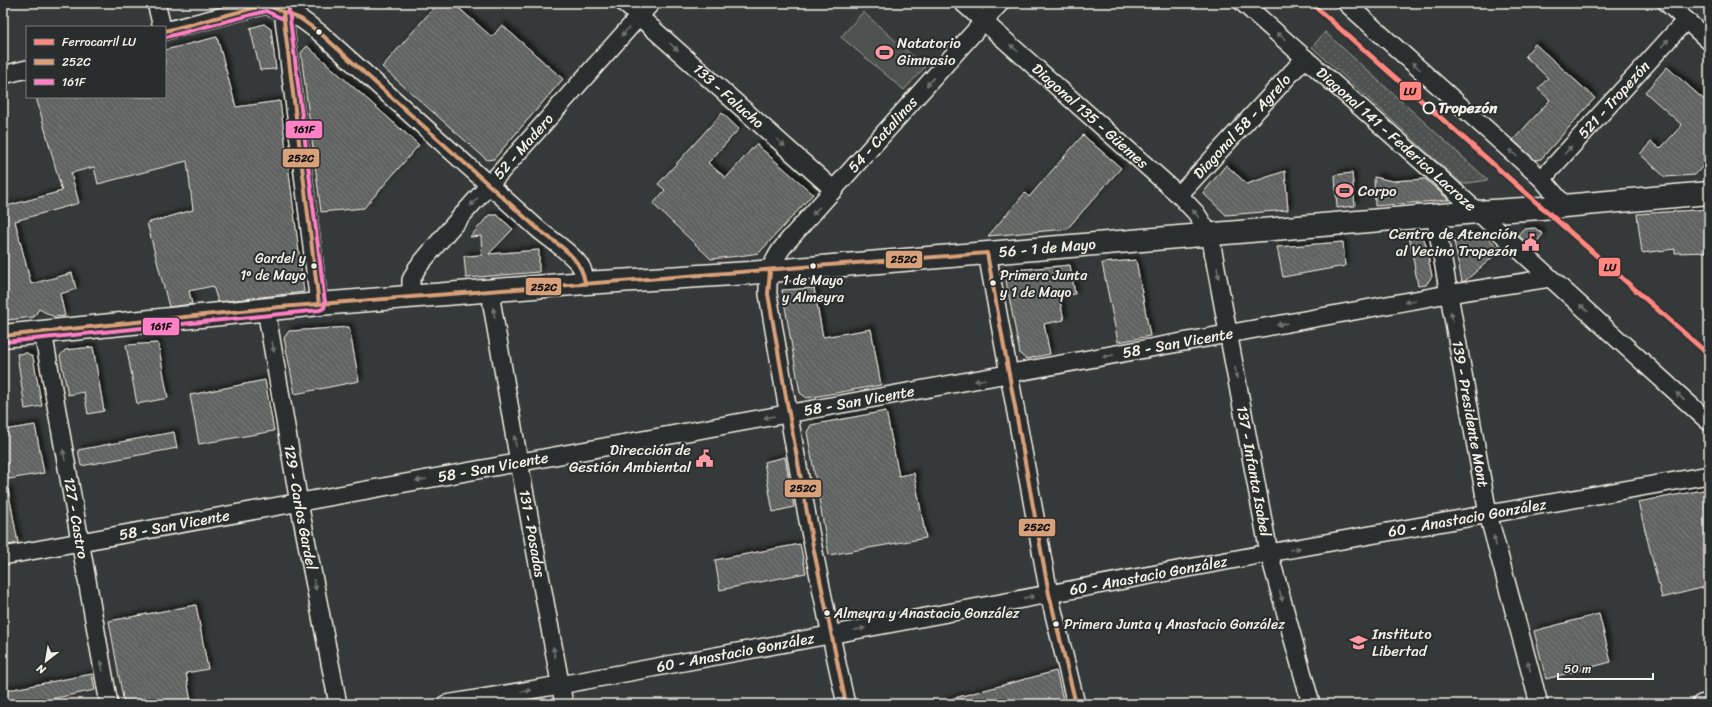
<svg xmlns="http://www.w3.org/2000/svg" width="1712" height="707" viewBox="0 0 1712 707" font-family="Sriracha,sans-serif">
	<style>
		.grass { fill: url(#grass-dots); stroke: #a1a19c }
		.garden { fill: #4e514f; stroke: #a1a19c }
		.building { fill: url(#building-back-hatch); stroke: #f4f1e8; filter: url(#shadow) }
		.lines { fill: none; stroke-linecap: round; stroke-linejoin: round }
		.minor-casing { stroke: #f4f1e8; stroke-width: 20 }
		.major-casing { stroke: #f4f1e8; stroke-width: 25 }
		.minor { stroke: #2a2d2e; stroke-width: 17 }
		.major { stroke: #2a2d2e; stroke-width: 22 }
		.bus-1-casing { stroke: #2a2d2e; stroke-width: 7 }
		.bus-2-casing { stroke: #2a2d2e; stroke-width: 7 }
		.bus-1 { stroke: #d9a179; stroke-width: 4 }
		.bus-2 { stroke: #ff80c5; stroke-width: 4 }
		.rail-1-casing { stroke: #2a2d2e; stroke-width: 8 }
		.rail-1 { stroke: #ff8780; stroke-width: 5 }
		.oneway { fill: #71726f }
		.bus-dot { fill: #f4f1e8; stroke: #2a2d2e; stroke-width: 1.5 }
		.stop-dot { fill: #2a2d2e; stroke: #f4f1e8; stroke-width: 2 }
		.labels { text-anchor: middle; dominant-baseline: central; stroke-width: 4; stroke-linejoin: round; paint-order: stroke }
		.bus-label { font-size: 14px; fill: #f4f1e8; stroke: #2a2d2e; text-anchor: start }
		.poi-label { font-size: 15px; fill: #f4f1e8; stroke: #2a2d2e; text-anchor: start }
		.street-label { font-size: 15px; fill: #f4f1e8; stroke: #2a2d2e }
		.stop-label { font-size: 15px; font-weight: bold; fill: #f4f1e8; stroke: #2a2d2e; text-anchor: start }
		.line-badge { stroke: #2a2d2e; stroke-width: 1.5 }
		.pale-badge-label { font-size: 11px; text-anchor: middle; font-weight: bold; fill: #111 }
	</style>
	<defs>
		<pattern id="grass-dots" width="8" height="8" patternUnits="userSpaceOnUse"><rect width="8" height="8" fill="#4e514f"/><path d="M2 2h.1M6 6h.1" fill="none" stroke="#686a68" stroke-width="1.8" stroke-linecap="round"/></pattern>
		<pattern id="building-back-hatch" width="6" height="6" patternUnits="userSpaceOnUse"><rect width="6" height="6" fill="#616362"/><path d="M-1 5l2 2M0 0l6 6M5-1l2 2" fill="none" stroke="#787a78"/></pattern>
		<filter id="shadow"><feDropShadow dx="3.5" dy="-3.5" stdDeviation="2" flood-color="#0009"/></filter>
	</defs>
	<rect width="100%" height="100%" fill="#363939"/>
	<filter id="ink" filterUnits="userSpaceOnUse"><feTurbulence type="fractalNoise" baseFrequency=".025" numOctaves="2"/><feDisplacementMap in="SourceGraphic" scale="8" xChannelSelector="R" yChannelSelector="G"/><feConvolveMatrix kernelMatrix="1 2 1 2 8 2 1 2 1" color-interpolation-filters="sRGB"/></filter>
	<g filter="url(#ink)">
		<path class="grass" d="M1325,32L1488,180L1462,184L1312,47Z"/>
		<path class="garden" d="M863,12L925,67L904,90L841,37Z"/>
		<g class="building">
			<path d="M438,3H453L492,37L502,25L563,79L494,159L487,160L382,67Z"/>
			<path d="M264,24L271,29L276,69L260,70L250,28Z"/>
			<path d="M217,37L236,107L280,101L304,292L218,302L213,286L189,291L192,304L169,307L147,223L193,210L187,161L98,184L94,167L71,173L79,203L15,221L31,284L72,273L76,289L60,294L65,316L54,317L39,309L34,317L7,320L3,305V207L62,191L36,97H165V50Z"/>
			<path d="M1535,44L1595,98L1541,159L1535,160L1513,140L1550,100L1538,89L1548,78L1525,56Z"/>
			<path d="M307,46L419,145L364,208L321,212L301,53Z"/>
			<path d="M1667,67L1709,104V159L1695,175L1665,177L1640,154L1651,142L1660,149L1682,125L1645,92Z"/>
			<path d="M722,113L739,129L708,163L726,178L756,144L813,194L759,253L739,256L711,259L653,204L665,190L658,184Z"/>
			<path d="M1083,135L1121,168L1067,229L988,236L1025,193L1029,197Z"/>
			<path d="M1226,165L1247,184L1285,171L1288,210L1226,215L1203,193Z"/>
			<path d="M1352,173L1355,206L1337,208L1335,175Z"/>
			<path d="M1374,177L1392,181L1425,179L1449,200L1375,206Z"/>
			<path d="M1709,209V252L1675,253V249L1642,253L1637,214Z"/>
			<path d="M489,215H497L513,229L489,254L539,250V272L466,278L464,256L482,255L481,236L470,237Z"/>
			<path d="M1535,228L1543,234L1532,248L1518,235L1523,229Z"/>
			<path d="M1484,234L1501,250L1465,281L1462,282L1454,241L1459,235Z"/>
			<path d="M1419,235L1425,241L1432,276L1426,285L1418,286L1409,236Z"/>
			<path d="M1343,242L1345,266L1283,277L1277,247Z"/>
			<path d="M1136,260L1150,336L1118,342L1102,263Z"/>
			<path d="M1070,265L1075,294L1059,296L1064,320L1044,324L1050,354L1026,359L1020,354L1006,281L1014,270Z"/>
			<path d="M814,288L823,337L871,329L881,385L807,398L800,393L782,290Z"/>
			<path d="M349,327L359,381L295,394L284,338L289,331Z"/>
			<path d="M158,343L168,398L137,404L126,345Z"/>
			<path d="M93,347L104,411L88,414L84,392L68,395L60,356L65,350Z"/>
			<path d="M27,353L33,357L42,406L25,409L17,354Z"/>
			<path d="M265,380L274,431L199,444L190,395Z"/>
			<path d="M886,411L899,476L914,473L926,538L829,555L807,432L811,425Z"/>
			<path d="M35,425L44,473L3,480V430Z"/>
			<path d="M174,432L177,448L81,466L78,450Z"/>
			<path d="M785,457L794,507L773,512L764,462Z"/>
			<path d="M8,489L18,543L3,546V490Z"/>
			<path d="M1709,489V586L1662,598L1638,502Z"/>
			<path d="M800,544L806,573L720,590L715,560Z"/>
			<path d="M196,605L208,669L186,673L191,702L178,704H124L109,621Z"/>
			<path d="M1599,614L1611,662L1546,679L1534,631Z"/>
			<path d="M1056,671L1064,704H944L943,701Z"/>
			<path d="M92,674L95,690L46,700L47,704H3V691Z"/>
		</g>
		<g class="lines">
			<defs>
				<g id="minor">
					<path d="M156,3L162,27"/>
					<path d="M282,3L319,304"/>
					<path id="s1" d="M624,3L834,190"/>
					<path id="s2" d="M963,3L1179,195L1196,213L1210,235L1269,553L1311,704"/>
					<path id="s3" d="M1243,3L1438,176L1709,422"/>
					<path d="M1346,3L1542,179L1565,206"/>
					<path d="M1667,3L1709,41"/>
					<path d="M165,31L266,5L301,19L320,33L538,229C551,240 573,254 581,267C584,272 584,277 585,283"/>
					<path d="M3,75L27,69"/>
					<path id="s4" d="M1542,179L1686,20"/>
					<path id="s5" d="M1179,195L1305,58"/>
					<path id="s6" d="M1435,216L1488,514L1539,704"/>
					<path d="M987,253L1049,594L1076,704"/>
					<path id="s7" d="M491,291L492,305L519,462L564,704"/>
					<path id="s8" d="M411,297V280L417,268L449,230L651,3"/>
					<path id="s9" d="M267,308L268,321L299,503L338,704"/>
					<path id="s10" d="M43,332L109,704"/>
					<path id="s11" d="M3,556L1448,294L1550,278"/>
					<path id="s12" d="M446,704L560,685L1269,553L1709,475"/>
					<path id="s13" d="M846,704C815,568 791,431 768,294C767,274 773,259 786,243L1000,3"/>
					<path d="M1701,704L1709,702"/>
				</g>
				<g id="major">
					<path id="s14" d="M3,336L319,304L585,283L749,273L1477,212L1541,208L1709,193"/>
				</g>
			</defs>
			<use href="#minor" class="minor-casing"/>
			<use href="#major" class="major-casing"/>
			<use href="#minor" class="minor"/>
			<use href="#major" class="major"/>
			<defs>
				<g id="bus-1">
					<path d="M283,12L319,304"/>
					<path d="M165,31L266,5L301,19L320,33L538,229C558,245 581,256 585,283"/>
					<path d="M770,271L768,294L786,397L814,551L846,704"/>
					<path d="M3,336L280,307L987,253L1049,594L1076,704"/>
				</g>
				<g id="bus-2">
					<path d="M166,37L266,11L281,18"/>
					<path d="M4,342L320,310L324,308L325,303L288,3"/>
				</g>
			</defs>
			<use href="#bus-1" class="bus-1-casing"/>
			<use href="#bus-2" class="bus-2-casing"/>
			<use href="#bus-1" class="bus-1"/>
			<use href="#bus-2" class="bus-2"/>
			<defs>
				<path id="rail-1" d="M1311,3L1709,355"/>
			</defs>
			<use href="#rail-1" class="rail-1-casing"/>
			<use href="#rail-1" class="rail-1"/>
		</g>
		<defs><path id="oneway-solid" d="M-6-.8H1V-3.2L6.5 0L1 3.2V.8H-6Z"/></defs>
		<g class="oneway">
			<use href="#oneway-solid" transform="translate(625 32) rotate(132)"/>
			<use href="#oneway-solid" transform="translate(1281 36) rotate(-139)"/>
			<use href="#oneway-solid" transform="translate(1665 43) rotate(-48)"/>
			<use href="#oneway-solid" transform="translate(674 47) rotate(42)"/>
			<use href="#oneway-solid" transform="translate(1014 48) rotate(-138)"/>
			<use href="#oneway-solid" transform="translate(1416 66) rotate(-138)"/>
			<use href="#oneway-solid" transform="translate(930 82) rotate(132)"/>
			<use href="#oneway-solid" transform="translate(781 143) rotate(42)"/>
			<use href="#oneway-solid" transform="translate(1568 150) rotate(-48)"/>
			<use href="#oneway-solid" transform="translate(1513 153) rotate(-138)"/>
			<use href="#oneway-solid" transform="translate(474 202) rotate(132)"/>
			<use href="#oneway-solid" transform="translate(816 211) rotate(132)"/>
			<use href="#oneway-solid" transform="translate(1196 214) rotate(-129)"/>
			<use href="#oneway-solid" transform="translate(1218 273) rotate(80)"/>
			<use href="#oneway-solid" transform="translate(1410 301) rotate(170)"/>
			<use href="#oneway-solid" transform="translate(1584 308) rotate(-138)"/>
			<use href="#oneway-solid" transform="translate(494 313) rotate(-100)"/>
			<use href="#oneway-solid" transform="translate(1452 317) rotate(-100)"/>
			<use href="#oneway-solid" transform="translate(1282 324) rotate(170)"/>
			<use href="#oneway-solid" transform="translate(273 347) rotate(80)"/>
			<use href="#oneway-solid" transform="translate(1108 356) rotate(170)"/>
			<use href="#oneway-solid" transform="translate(1236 373) rotate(80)"/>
			<use href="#oneway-solid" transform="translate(980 380) rotate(170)"/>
			<use href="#oneway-solid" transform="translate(1680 396) rotate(-138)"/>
			<use href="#oneway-solid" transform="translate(769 417) rotate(170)"/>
			<use href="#oneway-solid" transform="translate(515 441) rotate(-100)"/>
			<use href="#oneway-solid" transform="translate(64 455) rotate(-100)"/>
			<use href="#oneway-solid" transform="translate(421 480) rotate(170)"/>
			<use href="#oneway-solid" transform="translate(1495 541) rotate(-105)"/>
			<use href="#oneway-solid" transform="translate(1295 549) rotate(-10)"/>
			<use href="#oneway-solid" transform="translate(315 585) rotate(79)"/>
			<use href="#oneway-solid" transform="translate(1281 596) rotate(74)"/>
			<use href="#oneway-solid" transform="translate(1029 597) rotate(-11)"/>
			<use href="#oneway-solid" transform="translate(860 629) rotate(-11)"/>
			<use href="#oneway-solid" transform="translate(554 652) rotate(-100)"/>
			<use href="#oneway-solid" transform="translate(102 666) rotate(-100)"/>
			<use href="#oneway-solid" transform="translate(1529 666) rotate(-105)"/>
			<use href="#oneway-solid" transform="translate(526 691) rotate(-9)"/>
		</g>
	</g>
	<defs>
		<symbol id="stadium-bare" viewBox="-9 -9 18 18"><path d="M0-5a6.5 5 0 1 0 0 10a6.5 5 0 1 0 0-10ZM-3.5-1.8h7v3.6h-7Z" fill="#ff9aa2" stroke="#2a2d2e" stroke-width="2.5" paint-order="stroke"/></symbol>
		<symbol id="civic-bare" viewBox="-9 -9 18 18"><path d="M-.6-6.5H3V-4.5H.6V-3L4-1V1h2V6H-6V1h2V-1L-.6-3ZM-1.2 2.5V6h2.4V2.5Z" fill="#ff9aa2" stroke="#2a2d2e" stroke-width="2.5" paint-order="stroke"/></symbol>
		<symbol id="school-bare" viewBox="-9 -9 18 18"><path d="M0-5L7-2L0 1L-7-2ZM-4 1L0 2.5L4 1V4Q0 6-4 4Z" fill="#ff9aa2" stroke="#2a2d2e" stroke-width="2.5" paint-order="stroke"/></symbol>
	</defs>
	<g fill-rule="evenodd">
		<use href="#stadium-bare" x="872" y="40" width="25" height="25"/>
		<use href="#stadium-bare" x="1332" y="178" width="25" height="25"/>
		<use href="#civic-bare" x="1518" y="230" width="25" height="25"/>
		<use href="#civic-bare" x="692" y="446" width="25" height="25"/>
		<use href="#school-bare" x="1346" y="630" width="25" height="25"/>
	</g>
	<g class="bus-dot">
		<circle cx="319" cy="32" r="3.5"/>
		<circle cx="314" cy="266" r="3.5"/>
		<circle cx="813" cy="266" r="3.5"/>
		<circle cx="993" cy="283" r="3.5"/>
		<circle cx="827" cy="613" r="3.5"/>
		<circle cx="1056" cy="624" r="3.5"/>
	</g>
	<circle class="stop-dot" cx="1429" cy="108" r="5.5"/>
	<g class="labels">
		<g class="bus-label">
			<text x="306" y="258" text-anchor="end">Gardel y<tspan x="306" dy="17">1º de Mayo</tspan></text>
			<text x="1000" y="275">Primera Junta<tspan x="1000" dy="17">y 1 de Mayo</tspan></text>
			<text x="813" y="280" text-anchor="middle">1 de Mayo<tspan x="813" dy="17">y Almeyra</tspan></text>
			<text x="834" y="613">Almeyra y Anastacio González</text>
			<text x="1064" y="624">Primera Junta y Anastacio González</text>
		</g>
		<g class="poi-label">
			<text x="897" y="43">Natatorio<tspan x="897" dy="17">Gimnasio</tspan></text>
			<text x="1358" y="191">Corpo</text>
			<text x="1517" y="234" text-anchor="end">Centro de Atención<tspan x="1517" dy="17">al Vecino Tropezón</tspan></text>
			<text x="691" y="450" text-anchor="end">Dirección de<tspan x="691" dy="17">Gestión Ambiental</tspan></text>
			<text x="1372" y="634">Instituto<tspan x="1372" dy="17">Libertad</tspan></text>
		</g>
		<g class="street-label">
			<text stroke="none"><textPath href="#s1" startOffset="140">133 - Falucho</textPath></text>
			<text stroke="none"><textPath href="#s4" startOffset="107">521 - Tropezón</textPath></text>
			<text stroke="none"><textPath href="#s2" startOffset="170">Diagonal 135 - Güemes</textPath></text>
			<text stroke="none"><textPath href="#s5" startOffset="93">Diagonal 58 - Agrelo</textPath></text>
			<text stroke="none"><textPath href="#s13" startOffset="618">54 - Catalinas</textPath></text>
			<text stroke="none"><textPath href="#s3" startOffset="205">Diagonal 141 - Federico Lacroze</textPath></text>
			<text stroke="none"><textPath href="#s8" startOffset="192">52 - Madero</textPath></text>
			<text stroke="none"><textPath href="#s14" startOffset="1048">56 - 1 de Mayo</textPath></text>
			<text stroke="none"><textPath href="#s11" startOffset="1194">58 - San Vicente</textPath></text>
			<text stroke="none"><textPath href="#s11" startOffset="870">58 - San Vicente</textPath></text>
			<text stroke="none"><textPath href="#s6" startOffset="201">139 - Presidente Mont</textPath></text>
			<text stroke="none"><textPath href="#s11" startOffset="498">58 - San Vicente</textPath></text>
			<text stroke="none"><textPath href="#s2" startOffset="580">137 - Infanta Isabel</textPath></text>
			<text stroke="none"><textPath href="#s9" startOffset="202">129 - Carlos Gardel</textPath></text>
			<text stroke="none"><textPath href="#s10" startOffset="189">127 - Castro</textPath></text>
			<text stroke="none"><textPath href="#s12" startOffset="1038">60 - Anastacio González</textPath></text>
			<text stroke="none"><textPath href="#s11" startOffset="174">58 - San Vicente</textPath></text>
			<text stroke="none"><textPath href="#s7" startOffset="246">131 - Posadas</textPath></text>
			<text stroke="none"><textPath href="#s12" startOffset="714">60 - Anastacio González</textPath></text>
			<text stroke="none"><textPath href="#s12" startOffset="294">60 - Anastacio González</textPath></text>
		</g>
		<g class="stop-label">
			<text x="1438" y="108">Tropezón</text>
		</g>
	</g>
	<g class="line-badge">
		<rect x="1399" y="81" width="23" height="20" rx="4" fill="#ff8780"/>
		<rect x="285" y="120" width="38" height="19" rx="4" fill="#ff80c5"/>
		<rect x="282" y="148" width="38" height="20" rx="4" fill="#d9a179"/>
		<rect x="885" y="250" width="38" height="19" rx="4" fill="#d9a179"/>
		<rect x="1598" y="257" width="23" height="20" rx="4" fill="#ff8780"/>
		<rect x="525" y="277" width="37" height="19" rx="4" fill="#d9a179"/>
		<rect x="142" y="317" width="38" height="19" rx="4" fill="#ff80c5"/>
		<rect x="784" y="479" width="38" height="19" rx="4" fill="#d9a179"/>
		<rect x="1018" y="518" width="38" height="19" rx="4" fill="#d9a179"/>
	</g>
	<g class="pale-badge-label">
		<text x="1410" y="95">LU</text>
		<text x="304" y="133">161F</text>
		<text x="301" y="162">252C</text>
		<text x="904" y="263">252C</text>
		<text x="1610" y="271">LU</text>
		<text x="544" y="291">252C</text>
		<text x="161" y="330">161F</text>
		<text x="803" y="492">252C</text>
		<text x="1037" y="531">252C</text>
	</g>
	<rect width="1712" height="707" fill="none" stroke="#2a2d2e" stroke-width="16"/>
	<rect x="8" y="8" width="1696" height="691" fill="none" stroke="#f4f1e8" stroke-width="1.5" filter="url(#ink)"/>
	<rect x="26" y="26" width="140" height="72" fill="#2a2d2e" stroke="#7b7b78"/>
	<rect x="34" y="39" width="20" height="6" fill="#ff8780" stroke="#7b7b78"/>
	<text x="62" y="46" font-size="12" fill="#f4f1e8">Ferrocarril LU</text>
	<rect x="34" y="59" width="20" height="6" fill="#d9a179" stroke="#7b7b78"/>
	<text x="62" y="66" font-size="12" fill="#f4f1e8">252C</text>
	<rect x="34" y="79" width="20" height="6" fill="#ff80c5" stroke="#7b7b78"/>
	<text x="62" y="86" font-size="12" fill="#f4f1e8">161F</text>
	<g transform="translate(46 661) rotate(211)" stroke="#2a2d2e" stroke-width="3" paint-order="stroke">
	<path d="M0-3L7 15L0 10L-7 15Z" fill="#f4f1e8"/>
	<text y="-6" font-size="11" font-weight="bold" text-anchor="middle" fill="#f4f1e8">N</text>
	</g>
	<path d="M1558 673v6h95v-6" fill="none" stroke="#f4f1e8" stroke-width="2"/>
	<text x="1564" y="673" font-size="12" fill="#f4f1e8" stroke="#2a2d2e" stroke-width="3" paint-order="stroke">50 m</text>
</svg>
